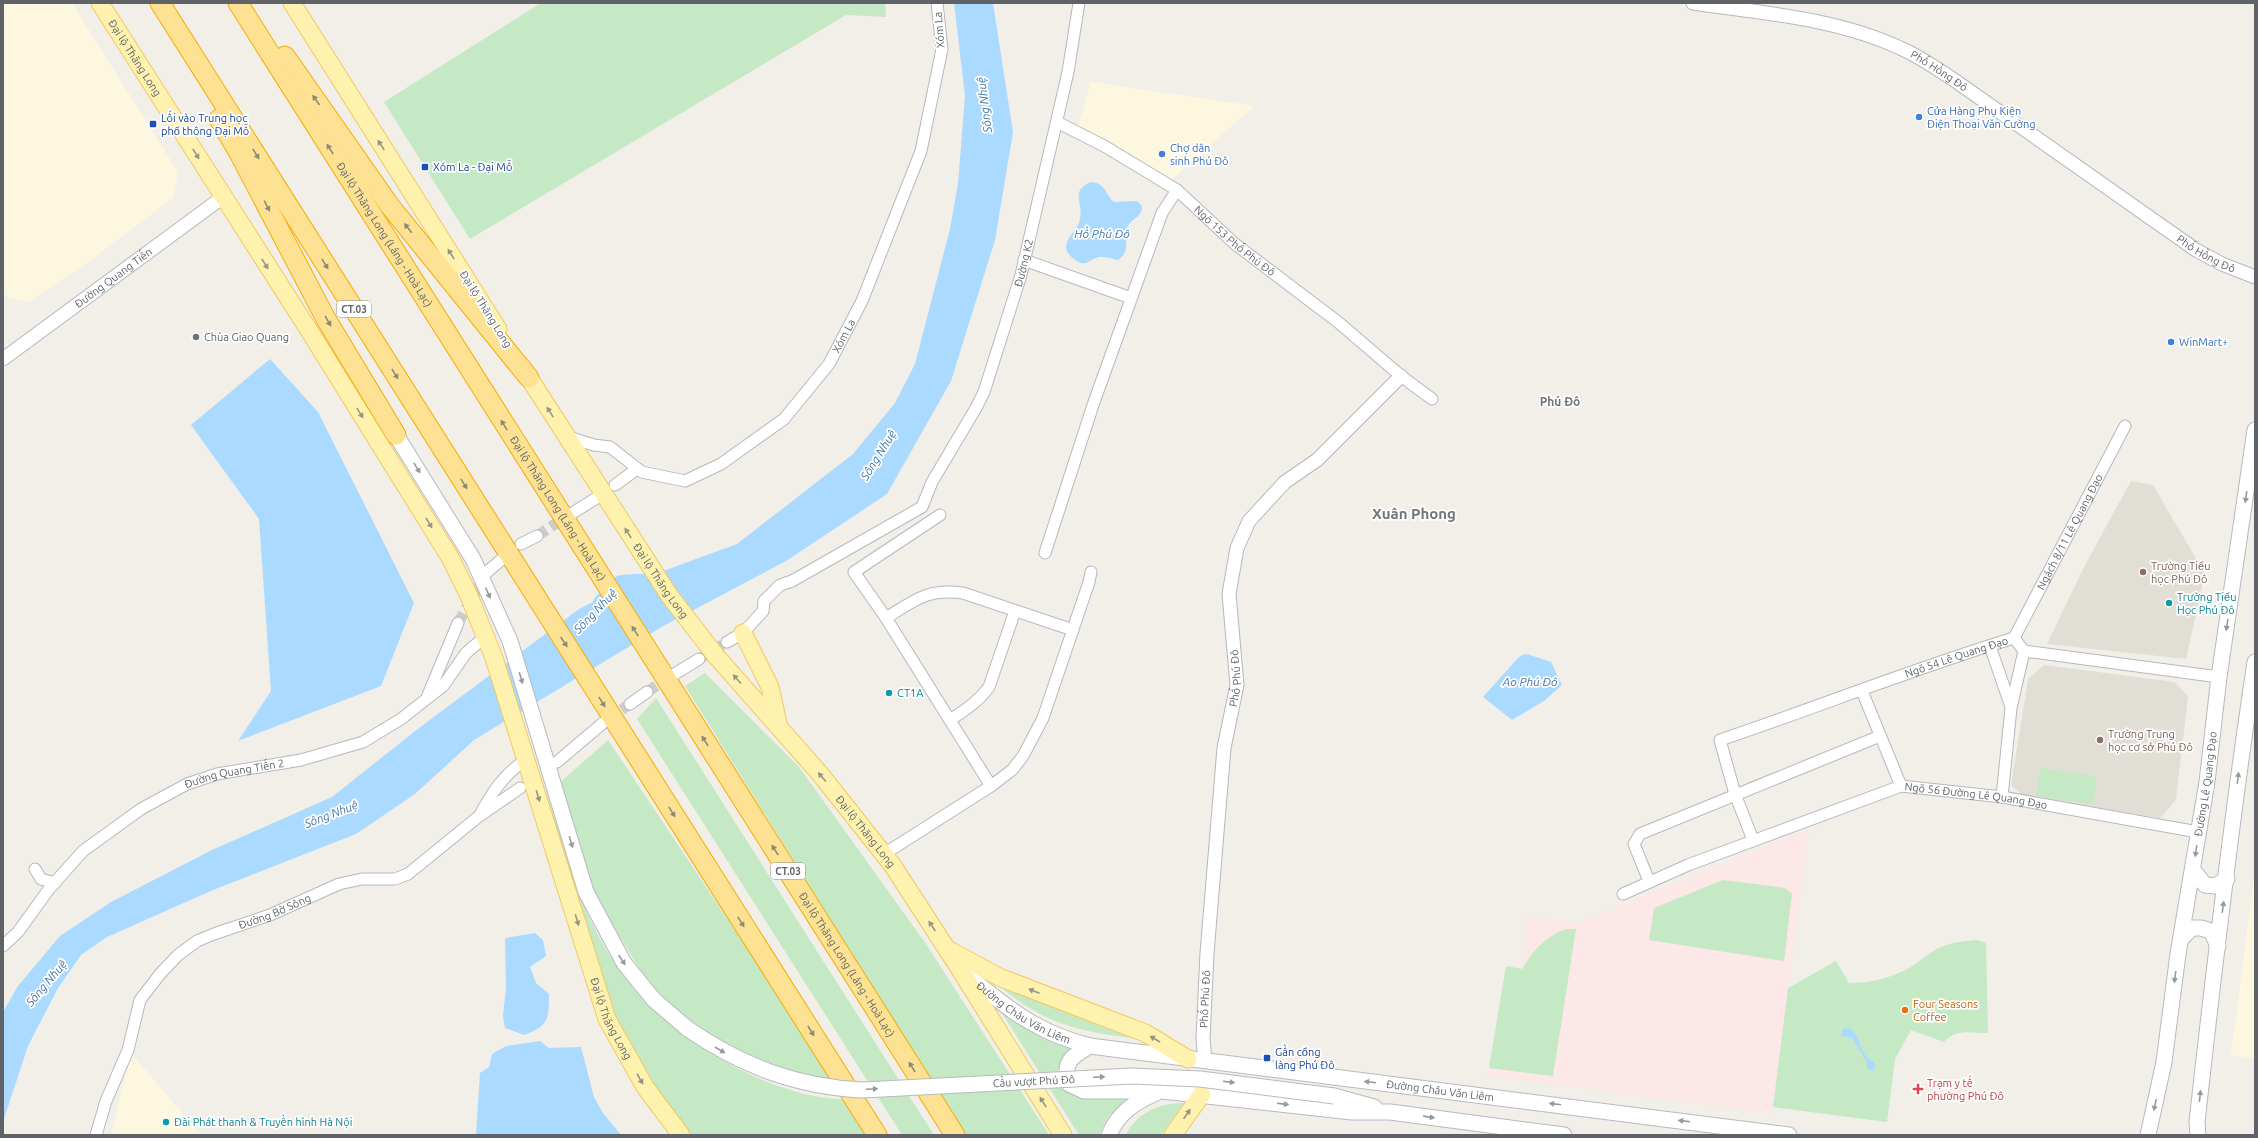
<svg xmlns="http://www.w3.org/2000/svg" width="2258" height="1138" viewBox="0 0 2258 1138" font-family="Ubuntu,sans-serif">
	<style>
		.commercial { fill: #fef7e0 }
		.education { fill: #e1ded6 }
		.medical { fill: #fce8e6 }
		.green { fill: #c5e8c5 }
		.water { fill: #aadaff }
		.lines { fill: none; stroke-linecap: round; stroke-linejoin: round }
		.river { stroke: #aadaff; stroke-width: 18 }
		.minor-tunnel { stroke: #ccccc8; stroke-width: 11; stroke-dasharray: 11 5.5; stroke-linecap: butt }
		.minor-casing { stroke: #b5b8bc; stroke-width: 13 }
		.tertiary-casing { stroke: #b5b8bc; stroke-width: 15 }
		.secondary-casing { stroke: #b6babf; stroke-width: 17 }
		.primary-casing { stroke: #f2c960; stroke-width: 19 }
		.motorway-casing { stroke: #f9ab00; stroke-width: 21 }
		.minor { stroke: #fff; stroke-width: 11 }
		.tertiary { stroke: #fff; stroke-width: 13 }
		.secondary { stroke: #fff; stroke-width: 15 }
		.primary { stroke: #fff2af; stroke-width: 17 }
		.motorway { stroke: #fde293; stroke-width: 19 }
		.secondary-bridge-casing { stroke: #b6babf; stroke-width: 17; stroke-linecap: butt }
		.secondary-bridge { stroke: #fff; stroke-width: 15 }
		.oneway { fill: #8e8975 }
		.oneway2 { fill: #979581 }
		.oneway3 { fill: #979a9d }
		.shop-dot { fill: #3f7fe0; stroke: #fff; stroke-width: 1.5 }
		.transit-dot { fill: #1a4fb4; stroke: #fff; stroke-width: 1.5 }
		.worship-dot { fill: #6b7280; stroke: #fff; stroke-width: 1.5 }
		.education-dot { fill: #8d6e63; stroke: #fff; stroke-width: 1.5 }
		.culture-dot { fill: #0f9aa8; stroke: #fff; stroke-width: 1.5 }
		.food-dot { fill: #e8710a; stroke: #fff; stroke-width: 1.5 }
		.health-dot { fill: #e0444e; stroke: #fff; stroke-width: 1.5 }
		.labels { text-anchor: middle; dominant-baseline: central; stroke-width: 3.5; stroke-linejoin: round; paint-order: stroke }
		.shield { fill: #fff; stroke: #8f9295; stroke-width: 1 }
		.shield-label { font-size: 10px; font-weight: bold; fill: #5f6368 }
		.street-label { font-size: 11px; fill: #5f6368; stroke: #fff }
		.shop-label { font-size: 11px; fill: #366cbe; stroke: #fff; text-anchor: start }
		.transit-label { font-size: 11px; fill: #164399; stroke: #fff; text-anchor: start }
		.worship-label { font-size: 11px; fill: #5b616d; stroke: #fff; text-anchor: start }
		.education-label { font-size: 11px; fill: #785e54; stroke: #fff; text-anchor: start }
		.culture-label { font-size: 11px; fill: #0d838f; stroke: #fff; text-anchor: start }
		.food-label { font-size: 11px; fill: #c56008; stroke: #fff; text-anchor: start }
		.health-label { font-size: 11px; fill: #be3a42; stroke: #fff; text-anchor: start }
		.water-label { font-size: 12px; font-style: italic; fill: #4174aa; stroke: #fff }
		.neighbourhood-label { font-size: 12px; font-weight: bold; fill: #70757a; stroke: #fff }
		.district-label { font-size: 15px; font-weight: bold; fill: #70757a; stroke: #fff }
	</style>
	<rect width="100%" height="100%" fill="#f1efe8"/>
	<g class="commercial">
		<path d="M3,3H72L178,172L173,198L91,260L29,302L8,298L3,291Z"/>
		<path d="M1091,82L1254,106L1170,181L1078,127Z"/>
		<path d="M2255,870V1058L2231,1055Z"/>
		<path d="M131,1053L201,1135H111Z"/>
	</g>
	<g class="education">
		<path d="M2131,481L2153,485L2205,574L2186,659L2047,644L2083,569Z"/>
		<path d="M2044,665L2175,682L2188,696L2176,800L2160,818L2022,795L2011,785L2028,679Z"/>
	</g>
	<path class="medical" d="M1809,829L1772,1113L1487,1076L1506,966L1522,969L1527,942L1523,917L1578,923Z"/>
	<g class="green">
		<path d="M541,3H885L886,17L846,15L470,239L384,102Z"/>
		<path d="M705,673L799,767L926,944L1049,1135H965L685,686Z"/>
		<path d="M656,698L934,1135H902L637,719Z"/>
		<path d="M608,740L835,1080L805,1075L758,1059L726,1044L688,1019L653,987L640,970L594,894L557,785Z"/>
		<path d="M2040,768L2097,776L2093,804L2036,796Z"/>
		<path d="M545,789C555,819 566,850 577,880C581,894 585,910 592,923C626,993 670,1033 739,1069C769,1085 815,1101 849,1099L871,1135H690L672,1114L634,1057L610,1005L540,790Z"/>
		<path d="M1723,880L1785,888L1792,894L1784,961L1649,940L1654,908Z"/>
		<path d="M1566,929H1576L1553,1076L1489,1068L1506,966L1522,969C1533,951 1545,936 1566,929Z"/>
		<path d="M1977,940L1986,943L1988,1033C1972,1033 1955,1028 1944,1042L1911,1030L1895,1059L1887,1122L1773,1107L1788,988L1836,961L1849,983C1867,983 1884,980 1901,972C1914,967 1923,957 1935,950C1947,943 1963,941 1977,940Z"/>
		<path d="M1000,986L1141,1039C1086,1033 1043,1025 1000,986Z"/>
		<path d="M1000,1010C1024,1029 1047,1038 1075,1048L1061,1061L1056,1076L1130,1097L1108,1117L1099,1135H1079Z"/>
		<path d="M1184,1103L1161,1135H1126C1137,1112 1160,1103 1184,1103Z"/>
	</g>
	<g class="water">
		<path d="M954,3H993L1013,132L995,240L951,381L887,494L786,561L665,625L474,740L415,794L356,834L213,890L107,937L81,955L58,988L28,1046L3,1122V1012L18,986L60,936L111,902L212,850L332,797L419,728L579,609L636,581L737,544L853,454L895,403L915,364L950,229L958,184L965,96Z"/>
		<path d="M1091,182C1106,183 1105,194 1114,202L1137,201L1142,206C1142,219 1131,217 1127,228C1124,240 1131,251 1118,260C1112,259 1105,256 1099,257C1088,259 1087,269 1074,259C1054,244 1078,233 1080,219C1084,203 1069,191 1091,182Z"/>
		<path d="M270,359L318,412L414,603L381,686L238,741L271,691L259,519L191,425Z"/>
		<path d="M1527,654L1551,662L1562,685L1544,701L1512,720L1483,697L1517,659L1522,655Z"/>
		<path d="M535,933L543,940L546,956L530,967L536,983L549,994C549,1019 549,1026 524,1035L505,1028L503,1016L506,988L505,938Z"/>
		<path d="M1846,1028C1858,1028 1859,1048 1866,1056C1869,1060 1873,1060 1876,1065L1873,1071L1867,1069V1062L1852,1038L1841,1036L1842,1030Z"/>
		<path d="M540,1041L549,1048L581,1047L594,1097L603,1113L621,1135H476L480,1073L489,1067L492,1054L506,1046Z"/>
	</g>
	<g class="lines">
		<path class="river" d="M602,603L621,584L656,582"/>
		<g class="minor-tunnel">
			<path d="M537,536L566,517"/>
			<path d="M458,623L485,576"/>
			<path d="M699,659L727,642"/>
			<path d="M647,692L671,676"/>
			<path d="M608,719L630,704"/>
		</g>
		<defs>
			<g id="minor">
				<path id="s1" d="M1057,122L1106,147L1177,190L1235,244L1338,322L1401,376L1432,399"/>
				<path d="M1024,260L1131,298"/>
				<path id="s2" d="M565,436L594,445L610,447L642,472L685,481L721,464L784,419L829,364L862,301L921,151L942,49L937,3"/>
				<path d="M615,485L637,469"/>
				<path d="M940,515L854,572L886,618L991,786"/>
				<path d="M566,517L595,499"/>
				<path d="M521,544L537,536"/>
				<path d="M1045,553L1093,405L1162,213L1177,190"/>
				<path d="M487,572L501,560"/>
				<path d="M886,618C915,600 928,588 963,593L1073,630"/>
				<path id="s3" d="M2014,638L2125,426"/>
				<path d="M2014,638L2024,651L2219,677"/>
				<path id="s4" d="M727,642L743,633L763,611L764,601L780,585L792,581L922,507L932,482L976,408L984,392L1021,275L1068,72L1079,3"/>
				<path d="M1990,646L2011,707"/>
				<path d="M673,675L699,659"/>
				<path d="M1862,691L1901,786"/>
				<path d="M428,695L458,623"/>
				<path d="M630,704L647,692"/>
				<path d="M950,720C965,710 978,702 989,687L1015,611"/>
				<path d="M557,762L603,723"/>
				<path d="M2002,797L2011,708L2024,651"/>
				<path d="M480,815C492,792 504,774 527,759"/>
				<path id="s5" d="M1753,840L1735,794L1720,740C1818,707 1915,668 2014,638"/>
				<path d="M884,854L991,786L1012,770L1023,756L1043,718L1089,582L1091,572"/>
				<path d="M35,869L41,879L55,883"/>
				<path d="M1649,881L1634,844L1640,834L1880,736"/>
				<path id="s6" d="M1623,894L1688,865L1901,786L2002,797L2198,832"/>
				<path id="s7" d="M3,946L18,932L49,889L83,851L141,809L187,784L217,774L301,760L363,742L401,719L443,686L466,653L486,636"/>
				<path id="s8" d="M96,1135L106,1101L128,1050L140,1000L160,974L178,955L197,941L214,934L270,915L339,884L362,879H395L408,874L478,817L520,788"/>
			</g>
			<g id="tertiary">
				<path id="s9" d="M1693,3C1762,13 1836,18 1900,48C1921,57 1939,70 1957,82L2196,250L2222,264L2255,277"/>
				<path id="s10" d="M3,359L223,197"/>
				<path id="s11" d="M1205,1061L1203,1039L1207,953L1224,748L1237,685L1229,594L1237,548L1249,521L1285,482L1317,460L1401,376"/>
			</g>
			<g id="secondary">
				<path d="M396,435L473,559L510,641L586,892L624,963L654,1000L688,1029"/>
				<path d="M2193,870L2205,885L2215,886L2227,879"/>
				<path d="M2181,939L2192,928H2201L2211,931L2218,946"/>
				<path id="s12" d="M964,973C987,990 1010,1012 1036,1025C1053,1035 1071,1041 1090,1046L1789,1135"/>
				<path d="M1090,1046C1072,1056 1062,1062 1069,1084L1084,1091H1162L1352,1112H1390L1564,1135"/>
				<path d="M1334,1096L1374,1107"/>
				<path d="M1109,1135C1118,1113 1135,1102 1156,1093"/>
				<path id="s13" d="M2148,1135L2164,1062L2178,954L2207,782L2219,677L2255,430"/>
				<path d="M2198,1135L2197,1122C2214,968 2232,814 2255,662"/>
			</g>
			<g id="primary">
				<path id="s14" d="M100,3L310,332L451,559L469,596L494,658L607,1019L645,1087L681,1135"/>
				<path d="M292,3L498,329"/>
				<path id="s15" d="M522,367L669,595L716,656L821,775L893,866L961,971L1063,1135"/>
				<path d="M743,633L770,687L778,723"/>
				<path d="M951,951L999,977L1145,1033L1188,1059"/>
				<path d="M1173,1135L1202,1094"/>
			</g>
			<g id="motorway">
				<path d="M160,3L877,1135"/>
				<path id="s16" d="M238,3L955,1135"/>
				<path d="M285,56L390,206L529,378"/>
				<path d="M219,119L239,153L326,319L396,435"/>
			</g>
		</defs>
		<use href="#minor" class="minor-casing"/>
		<use href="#tertiary" class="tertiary-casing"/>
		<use href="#secondary" class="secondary-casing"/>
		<use href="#primary" class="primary-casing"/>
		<use href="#motorway" class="motorway-casing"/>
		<use href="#minor" class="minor"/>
		<use href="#tertiary" class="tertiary"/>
		<use href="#secondary" class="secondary"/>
		<use href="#primary" class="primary"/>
		<use href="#motorway" class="motorway"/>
		<defs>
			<g id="secondary-bridge">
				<path id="s17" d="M688,1029C742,1066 797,1087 863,1090L1132,1076L1200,1079L1334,1096"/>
			</g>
		</defs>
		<use href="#secondary-bridge" class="secondary-bridge-casing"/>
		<use href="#secondary-bridge" class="secondary-bridge"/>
	</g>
	<defs><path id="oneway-solid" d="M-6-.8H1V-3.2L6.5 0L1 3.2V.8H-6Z"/></defs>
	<g class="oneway">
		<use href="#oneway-solid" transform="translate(316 100) rotate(-125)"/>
		<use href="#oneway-solid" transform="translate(330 149) rotate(-122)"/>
		<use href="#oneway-solid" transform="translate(256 154) rotate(58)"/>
		<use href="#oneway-solid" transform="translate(267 206) rotate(62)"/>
		<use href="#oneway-solid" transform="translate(408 228) rotate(-129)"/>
		<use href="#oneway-solid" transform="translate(325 264) rotate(58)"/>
		<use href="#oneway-solid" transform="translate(328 321) rotate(60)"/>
		<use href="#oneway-solid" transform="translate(395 374) rotate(58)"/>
		<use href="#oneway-solid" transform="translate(504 425) rotate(-122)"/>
		<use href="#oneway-solid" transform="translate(464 484) rotate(58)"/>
		<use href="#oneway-solid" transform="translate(635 631) rotate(-122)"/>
		<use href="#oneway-solid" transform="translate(564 642) rotate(57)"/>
		<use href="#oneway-solid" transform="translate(602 702) rotate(58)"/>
		<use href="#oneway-solid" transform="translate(705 741) rotate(-122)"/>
		<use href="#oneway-solid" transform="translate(672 812) rotate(58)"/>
		<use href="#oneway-solid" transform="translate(775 850) rotate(-122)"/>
		<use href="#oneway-solid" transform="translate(741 922) rotate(58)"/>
		<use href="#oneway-solid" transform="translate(811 1031) rotate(58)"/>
		<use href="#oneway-solid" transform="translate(912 1067) rotate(-122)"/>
	</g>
	<g class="oneway2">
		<use href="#oneway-solid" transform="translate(381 145) rotate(-123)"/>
		<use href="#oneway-solid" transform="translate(196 154) rotate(58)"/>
		<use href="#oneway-solid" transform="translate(451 254) rotate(-122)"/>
		<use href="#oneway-solid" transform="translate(265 264) rotate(58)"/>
		<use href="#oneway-solid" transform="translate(550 412) rotate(-122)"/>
		<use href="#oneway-solid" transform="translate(360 413) rotate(58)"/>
		<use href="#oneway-solid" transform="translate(429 523) rotate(59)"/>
		<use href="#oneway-solid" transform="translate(628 533) rotate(-123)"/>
		<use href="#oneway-solid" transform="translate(737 679) rotate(-132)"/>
		<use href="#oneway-solid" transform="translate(822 777) rotate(-130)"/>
		<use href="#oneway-solid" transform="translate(538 796) rotate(73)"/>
		<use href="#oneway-solid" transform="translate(577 920) rotate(73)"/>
		<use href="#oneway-solid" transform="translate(932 926) rotate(-123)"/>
		<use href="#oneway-solid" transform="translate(1034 991) rotate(-159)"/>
		<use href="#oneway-solid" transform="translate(1155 1039) rotate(-149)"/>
		<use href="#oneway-solid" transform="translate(640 1079) rotate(61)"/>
		<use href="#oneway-solid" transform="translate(1043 1102) rotate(-122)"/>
		<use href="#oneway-solid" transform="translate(1187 1114) rotate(-55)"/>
	</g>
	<g class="oneway3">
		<use href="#oneway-solid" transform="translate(417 468) rotate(58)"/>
		<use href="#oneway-solid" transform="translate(2246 497) rotate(98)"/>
		<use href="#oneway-solid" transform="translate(488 593) rotate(66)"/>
		<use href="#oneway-solid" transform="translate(2227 625) rotate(99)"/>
		<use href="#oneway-solid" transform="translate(521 678) rotate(73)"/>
		<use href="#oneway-solid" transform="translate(2238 778) rotate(-83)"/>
		<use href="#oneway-solid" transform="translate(571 842) rotate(73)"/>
		<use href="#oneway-solid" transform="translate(2196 851) rotate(98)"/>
		<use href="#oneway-solid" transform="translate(2223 907) rotate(-82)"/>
		<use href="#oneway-solid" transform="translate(622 960) rotate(56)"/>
		<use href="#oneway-solid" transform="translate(2175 977) rotate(98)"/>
		<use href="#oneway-solid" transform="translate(720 1050) rotate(30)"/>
		<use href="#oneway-solid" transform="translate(1099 1077) rotate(-3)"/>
		<use href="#oneway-solid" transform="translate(1229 1082) rotate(7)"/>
		<use href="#oneway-solid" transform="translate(1370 1082) rotate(-173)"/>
		<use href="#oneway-solid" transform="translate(872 1089) rotate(-2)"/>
		<use href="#oneway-solid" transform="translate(2200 1096) rotate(-84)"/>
		<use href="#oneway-solid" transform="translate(1283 1104) rotate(7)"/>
		<use href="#oneway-solid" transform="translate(1555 1104) rotate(-173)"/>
		<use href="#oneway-solid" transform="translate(2155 1105) rotate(102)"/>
		<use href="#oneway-solid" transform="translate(1429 1117) rotate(8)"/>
		<use href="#oneway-solid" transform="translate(1684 1121) rotate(-173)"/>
	</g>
	<g class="shop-dot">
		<circle cx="1919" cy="117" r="4"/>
		<circle cx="1162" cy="154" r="4"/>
		<circle cx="2171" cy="342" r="4"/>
	</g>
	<g class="transit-dot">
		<rect x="149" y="120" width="8" height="8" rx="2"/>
		<rect x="421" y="163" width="8" height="8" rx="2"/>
		<rect x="1263" y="1054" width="8" height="8" rx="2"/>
	</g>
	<circle class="worship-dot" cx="196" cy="337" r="4"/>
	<g class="education-dot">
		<circle cx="2143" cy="572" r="4"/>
		<circle cx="2100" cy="740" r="4"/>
	</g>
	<g class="culture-dot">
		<circle cx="2169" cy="603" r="4"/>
		<circle cx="889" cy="693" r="4"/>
		<circle cx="166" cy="1122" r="4"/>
	</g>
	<circle class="food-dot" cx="1905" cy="1010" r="4"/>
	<path class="health-dot" d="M1916 1083h4v4h4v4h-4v4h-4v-4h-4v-4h4z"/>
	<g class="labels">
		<g class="shield">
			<rect x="337" y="301" width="34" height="16" rx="3"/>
			<rect x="771" y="863" width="34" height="16" rx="3"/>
		</g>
		<g class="shield-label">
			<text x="354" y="309">CT.03</text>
			<text x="788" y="871">CT.03</text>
		</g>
		<g class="street-label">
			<text transform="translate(939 30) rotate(-95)">Xóm La</text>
			<text stroke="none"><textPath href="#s14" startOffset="65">Đại lộ Thăng Long</textPath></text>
			<text stroke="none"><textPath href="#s9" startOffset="258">Phố Hồng Đô</textPath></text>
			<text stroke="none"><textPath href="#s16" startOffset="274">Đại lộ Thăng Long (Láng - Hoà Lạc)</textPath></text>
			<text stroke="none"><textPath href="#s1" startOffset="215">Ngõ 153 Phố Phú Đô</textPath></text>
			<text stroke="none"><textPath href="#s9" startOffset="582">Phố Hồng Đô</textPath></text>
			<text stroke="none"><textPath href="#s4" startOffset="509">Đường K2</textPath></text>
			<text stroke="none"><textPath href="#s10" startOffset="137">Đường Quang Tiến</textPath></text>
			<text transform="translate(486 309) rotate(58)">Đại lộ Thăng Long</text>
			<text stroke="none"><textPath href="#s2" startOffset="351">Xóm La</textPath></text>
			<text stroke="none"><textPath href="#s16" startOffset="598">Đại lộ Thăng Long (Láng - Hoà Lạc)</textPath></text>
			<text stroke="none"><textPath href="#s3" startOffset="120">Ngách 8/11 Lê Quang Đạo</textPath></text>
			<text stroke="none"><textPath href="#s15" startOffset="255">Đại lộ Thăng Long</textPath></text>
			<text stroke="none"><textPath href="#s5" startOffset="356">Ngõ 54 Lê Quang Đạo</textPath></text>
			<text stroke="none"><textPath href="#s11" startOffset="385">Phố Phú Đô</textPath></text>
			<text stroke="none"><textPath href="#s7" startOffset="297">Đường Quang Tiến 2</textPath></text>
			<text stroke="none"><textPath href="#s13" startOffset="356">Đường Lê Quang Đạo</textPath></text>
			<text stroke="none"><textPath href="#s6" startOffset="374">Ngõ 56 Đường Lê Quang Đạo</textPath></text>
			<text stroke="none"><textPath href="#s15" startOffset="579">Đại lộ Thăng Long</textPath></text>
			<text stroke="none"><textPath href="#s8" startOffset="308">Đường Bờ Sông</textPath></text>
			<text stroke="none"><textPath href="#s16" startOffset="1138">Đại lộ Thăng Long (Láng - Hoà Lạc)</textPath></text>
			<text stroke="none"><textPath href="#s11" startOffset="62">Phố Phú Đô</textPath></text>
			<text stroke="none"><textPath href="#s12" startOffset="72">Đường Châu Văn Liêm</textPath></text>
			<text stroke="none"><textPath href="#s14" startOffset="1145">Đại lộ Thăng Long</textPath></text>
			<text stroke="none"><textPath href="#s17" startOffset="359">Cầu vượt Phú Đô</textPath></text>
			<text stroke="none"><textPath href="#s12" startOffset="500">Đường Châu Văn Liêm</textPath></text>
		</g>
		<g class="shop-label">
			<text x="1927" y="111">Cửa Hàng Phụ Kiện<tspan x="1927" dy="13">Điện Thoại Văn Cường</tspan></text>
			<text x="1170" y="148">Chợ dân<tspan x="1170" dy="13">sinh Phú Đô</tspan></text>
			<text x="2179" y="342">WinMart+</text>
		</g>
		<g class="transit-label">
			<text x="161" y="118">Lối vào Trung học<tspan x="161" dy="13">phổ thông Đại Mỗ</tspan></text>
			<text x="433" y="167">Xóm La - Đại Mỗ</text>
			<text x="1275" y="1052">Gần cổng<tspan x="1275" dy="13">làng Phú Đô</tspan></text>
		</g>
		<g class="worship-label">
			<text x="204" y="337">Chùa Giao Quang</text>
		</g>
		<g class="education-label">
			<text x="2151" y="566">Trường Tiểu<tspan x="2151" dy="13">học Phú Đô</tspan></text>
			<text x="2108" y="734">Trường Trung<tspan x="2108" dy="13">học cơ sở Phú Đô</tspan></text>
		</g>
		<g class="culture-label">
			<text x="2177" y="597">Trường Tiểu<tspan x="2177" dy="13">Học Phú Đô</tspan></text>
			<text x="897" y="693">CT1A</text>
			<text x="174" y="1122">Đài Phát thanh &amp; Truyền hình Hà Nội</text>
		</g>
		<g class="food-label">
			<text x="1913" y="1004">Four Seasons<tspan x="1913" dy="13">Coffee</tspan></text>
		</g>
		<g class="health-label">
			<text x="1927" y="1083">Trạm y tế<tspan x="1927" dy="13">phường Phú Đô</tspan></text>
		</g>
		<g class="water-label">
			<text transform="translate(984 105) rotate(-97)">Sông Nhuệ</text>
			<text x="1102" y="233">Hồ Phú Đô</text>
			<text transform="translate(878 455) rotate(-58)">Sông Nhuệ</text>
			<text transform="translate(595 611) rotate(-46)">Sông Nhuệ</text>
			<text x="1530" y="681">Ao Phú Đô</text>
			<text transform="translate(331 814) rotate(-21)">Sông Nhuệ</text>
			<text transform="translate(46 983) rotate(-50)">Sông Nhuệ</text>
		</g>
		<g class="neighbourhood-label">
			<text x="1560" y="401">Phú Đô</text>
		</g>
		<g class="district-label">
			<text x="1414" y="513">Xuân Phong</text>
		</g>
	</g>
	<rect width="2258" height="1138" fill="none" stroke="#5f6368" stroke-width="8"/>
</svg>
